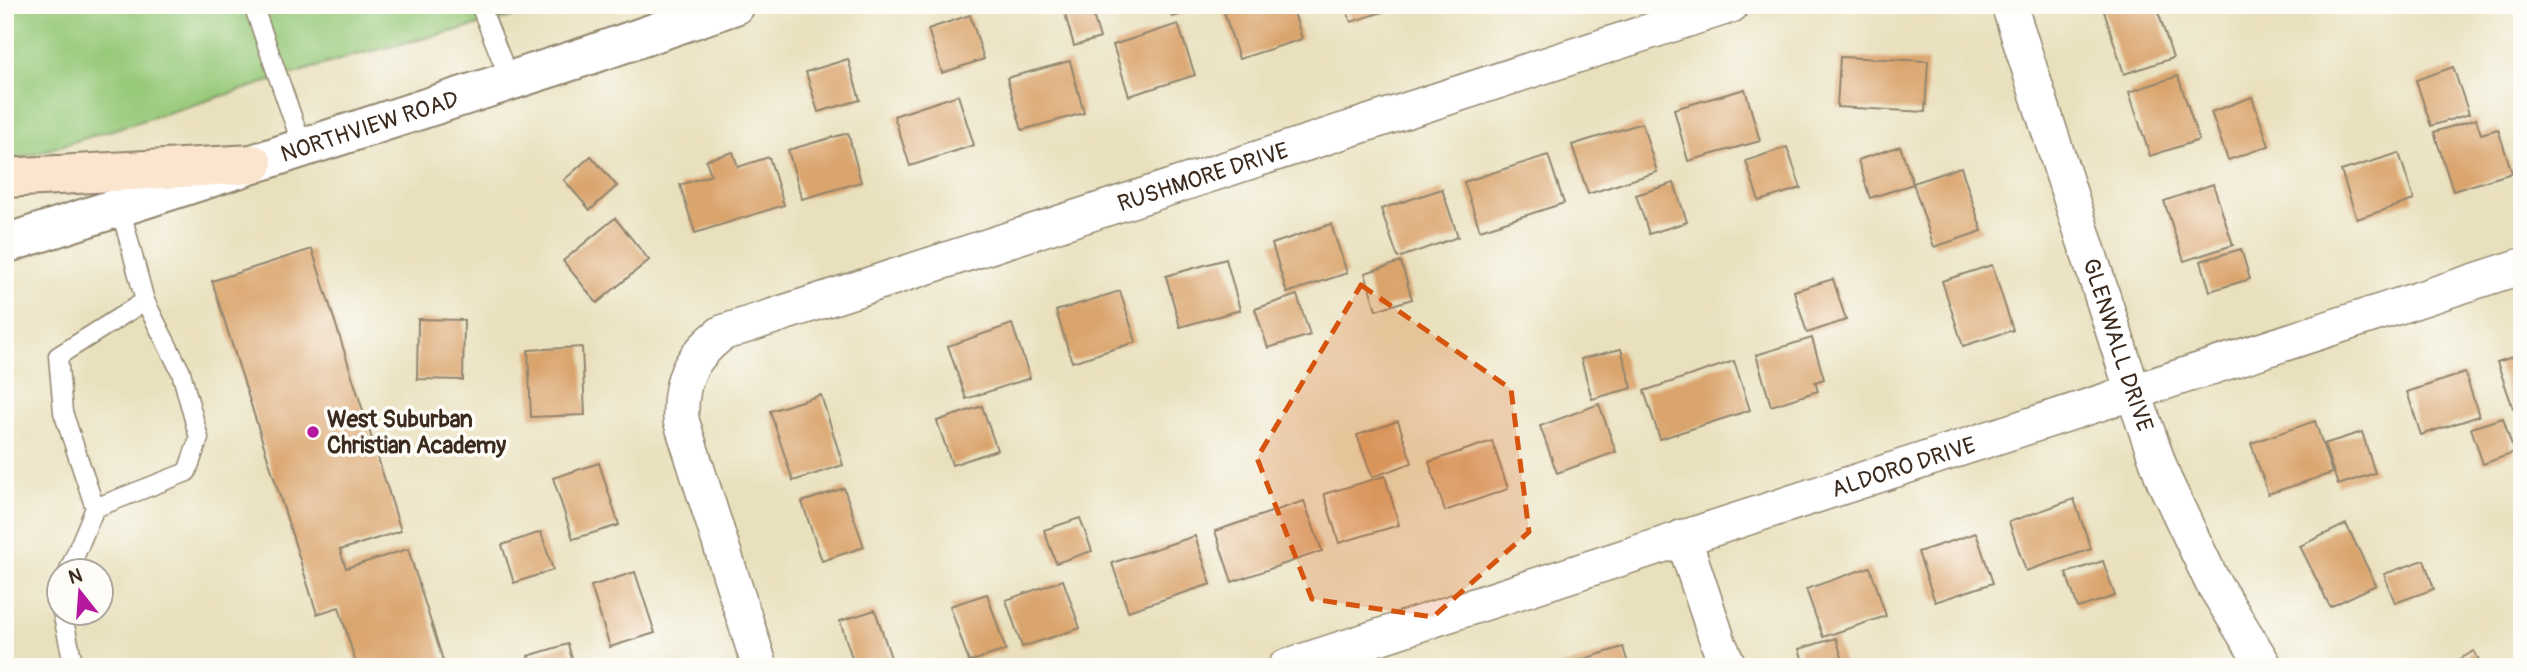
<svg xmlns="http://www.w3.org/2000/svg" width="2527" height="672" viewBox="0 0 2527 672" font-family="Pangolin,sans-serif">
	<style>
		.green { fill: #97c979; stroke: #697a4c; stroke-width: 2 }
		.building { fill: #daa46d }
		.lines { fill: none; stroke-linecap: round; stroke-linejoin: round }
		.service-casing { stroke: #92856e; stroke-width: 21 }
		.minor-casing { stroke: #92856e; stroke-width: 38 }
		.tertiary-casing { stroke: #92856e; stroke-width: 42 }
		.secondary-casing { stroke: #92856e; stroke-width: 42 }
		.service { stroke: #fff; stroke-width: 18 }
		.minor { stroke: #fff; stroke-width: 35 }
		.tertiary { stroke: #fff; stroke-width: 38 }
		.secondary { stroke: #fbe5cf; stroke-width: 38 }
		.marked { fill: #d7540e; fill-opacity: 0.2; stroke: #d7540e; stroke-width: 5; stroke-dasharray: 14 9; stroke-linejoin: round }
		.poi-dot { fill: #b5179e; stroke: #fdfcf7; stroke-width: 2.5 }
		.labels { text-anchor: middle; dominant-baseline: central; stroke-width: 7; stroke-linejoin: round; paint-order: stroke }
		.street-label { font-size: 23px; fill: #3b2a1e; stroke: #fdfcf7 }
		.poi-label { font-size: 23px; font-weight: bold; fill: #3b2a1e; stroke: #fdfcf7; text-anchor: start }
	</style>
	<rect width="100%" height="100%" fill="#fdfcf7"/>
	<filter id="ink" filterUnits="userSpaceOnUse"><feTurbulence type="fractalNoise" baseFrequency=".0143" numOctaves="2"/><feDisplacementMap in="SourceGraphic" scale="14" xChannelSelector="R" yChannelSelector="G"/><feConvolveMatrix kernelMatrix="1 2 1 2 8 2 1 2 1" color-interpolation-filters="sRGB"/></filter>
	<filter id="wash" filterUnits="userSpaceOnUse"><feTurbulence type="fractalNoise" baseFrequency=".00686" numOctaves="4" result="noise"/><feDisplacementMap in="SourceGraphic" scale="28" xChannelSelector="R" yChannelSelector="G"/><feGaussianBlur stdDeviation="1.57" result="paint"/><feColorMatrix in="noise" values="0 0 0 0 0 0 0 0 0 0 0 0 0 0 0 0 0 1.4 0 .05"/><feComposite in="paint" operator="in"/></filter>
	<g filter="url(#wash)">
		<rect width="100%" height="100%" fill="#e9e0bd"/>
		<path class="green" d="M5,5H550L508,18L355,55L5,163Z"/>
		<g id="blocks">
			<g class="building">
				<path d="M1080,5H1090L1100,38L1074,46L1064,10Z"/>
				<path d="M1169,5H1211V6L1172,17Z"/>
				<path d="M1236,5H1292L1302,39L1239,59L1223,9Z"/>
				<path d="M1345,5H1401V6L1351,22Z"/>
				<path d="M2102,5H2156L2173,58L2124,74Z"/>
				<path d="M970,15L984,59L942,73L928,29Z"/>
				<path d="M1178,24L1195,75L1129,96L1113,45Z"/>
				<path d="M1840,57L1928,61L1925,112L1837,107Z"/>
				<path d="M848,59L860,100L818,112L806,72Z"/>
				<path d="M1070,61L1084,113L1022,130L1007,78Z"/>
				<path d="M2453,67L2469,114L2431,126L2416,80Z"/>
				<path d="M2178,76L2199,140L2150,156L2129,92Z"/>
				<path d="M1745,89L1760,141L1688,161L1674,109Z"/>
				<path d="M958,95L974,145L910,166L894,116Z"/>
				<path d="M2252,97L2269,146L2228,160L2211,112Z"/>
				<path d="M2476,119L2481,134L2498,129L2512,173L2453,191L2434,132Z"/>
				<path d="M1642,123L1657,172L1588,194L1572,145Z"/>
				<path d="M848,133L861,182L802,199L788,150Z"/>
				<path d="M1900,146L1913,184L1870,198L1858,160Z"/>
				<path d="M1787,147L1801,188L1759,201L1746,161Z"/>
				<path d="M733,152L738,167L769,157L784,205L695,233L680,185L711,175L706,160Z"/>
				<path d="M2399,153L2414,200L2357,219L2341,171Z"/>
				<path d="M1548,155L1564,203L1480,230L1464,182Z"/>
				<path d="M591,156L617,186L590,210L564,180Z"/>
				<path d="M1961,167L1982,231L1934,247L1913,183Z"/>
				<path d="M1674,183L1687,222L1649,234L1636,195Z"/>
				<path d="M2213,184L2233,245L2184,261L2164,201Z"/>
				<path d="M1442,189L1458,237L1398,258L1381,209Z"/>
				<path d="M615,218L649,260L597,303L563,261Z"/>
				<path d="M1331,224L1347,273L1287,293L1272,244Z"/>
				<path d="M312,249L401,531L340,550L346,568L408,549L445,667H357L339,607L317,614L212,281Z"/>
				<path d="M2241,249L2250,279L2210,291L2201,261Z"/>
				<path d="M1226,259L1240,310L1180,327L1166,276Z"/>
				<path d="M1401,262L1412,299L1376,310L1365,273Z"/>
				<path d="M1992,265L2013,330L1963,346L1942,281Z"/>
				<path d="M1833,279L1846,320L1807,333L1794,291Z"/>
				<path d="M1120,291L1136,342L1072,362L1056,311Z"/>
				<path d="M1297,295L1310,335L1268,348L1255,309Z"/>
				<path d="M418,319L464,320L463,380L417,379Z"/>
				<path d="M1012,324L1030,378L966,399L948,346Z"/>
				<path d="M1812,338L1824,379L1815,382L1818,391L1771,406L1756,355Z"/>
				<path d="M582,347L585,415L531,417L528,350Z"/>
				<path d="M1621,349L1632,388L1592,399L1581,359Z"/>
				<path d="M2522,354V405L2513,408L2497,362Z"/>
				<path d="M1734,361L1750,410L1660,439L1644,391Z"/>
				<path d="M2465,373L2479,416L2421,435L2407,392Z"/>
				<path d="M821,395L843,465L793,481L770,411Z"/>
				<path d="M1599,404L1616,452L1557,473L1540,426Z"/>
				<path d="M982,406L997,450L952,465L937,421Z"/>
				<path d="M2503,418L2514,453L2483,464L2471,428Z"/>
				<path d="M1398,421L1412,463L1372,477L1357,435Z"/>
				<path d="M2315,421L2332,473L2268,494L2251,443Z"/>
				<path d="M2362,432L2375,473L2338,485L2324,444Z"/>
				<path d="M1492,441L1508,489L1445,511L1429,462Z"/>
				<path d="M599,463L619,525L573,539L553,478Z"/>
				<path d="M1385,476L1399,525L1339,543L1324,494Z"/>
				<path d="M844,488L864,547L822,561L802,502Z"/>
				<path d="M2074,499L2091,549L2026,571L2009,522Z"/>
				<path d="M1304,501L1322,551L1232,582L1215,531Z"/>
				<path d="M1080,518L1092,551L1056,563L1044,530Z"/>
				<path d="M2346,524L2376,585L2330,607L2300,546Z"/>
				<path d="M541,532L553,570L514,583L502,545Z"/>
				<path d="M1976,533L1993,583L1935,602L1918,552Z"/>
				<path d="M1195,536L1211,584L1128,611L1112,563Z"/>
				<path d="M2424,560L2434,589L2395,603L2384,574Z"/>
				<path d="M2103,561L2115,596L2078,608L2066,573Z"/>
				<path d="M1870,567L1886,616L1823,637L1806,589Z"/>
				<path d="M635,572L655,633L610,647L591,586Z"/>
				<path d="M1063,580L1080,628L1022,647L1006,600Z"/>
				<path d="M987,594L1006,650L969,662L950,606Z"/>
				<path d="M875,610L894,667H855L840,621Z"/>
				<path d="M1836,638L1845,667H1805L1799,649Z"/>
				<path d="M568,644L574,667H531L528,656Z"/>
				<path d="M1623,647L1629,667H1561L1560,666Z"/>
				<path d="M2474,651L2483,667H2446Z"/>
			</g>
		</g>
	</g>
	<g filter="url(#ink)">
		<use href="#blocks" fill-opacity="0" stroke="#92856e" stroke-width="2"/>
		<g class="lines">
			<defs>
				<g id="service">
					<path d="M253,5L303,148"/>
					<path d="M480,5L510,81"/>
					<path d="M95,508L187,472L199,438L181,372L145,301"/>
					<path d="M69,570L95,508L63,412L58,356L145,301L120,207"/>
					<path d="M60,593V600"/>
					<path d="M62,612L74,667"/>
				</g>
				<g id="minor">
					<path id="s1" d="M2009,5L2133,392L2164,480L2212,581L2265,667"/>
					<path d="M1683,537L1719,645L1729,667"/>
					<path id="s2" d="M760,667L681,420C679,380 690,358 722,333L1731,5"/>
					<path id="s3" d="M1286,667L2522,266"/>
				</g>
				<g id="tertiary">
					<path id="s4" d="M5,244L590,55L735,5"/>
				</g>
				<path id="secondary" d="M5,178L253,164"/>
			</defs>
			<use href="#service" class="service-casing"/>
			<use href="#minor" class="minor-casing"/>
			<use href="#tertiary" class="tertiary-casing"/>
			<use href="#secondary" class="secondary-casing"/>
			<use href="#service" class="service"/>
			<use href="#minor" class="minor"/>
			<use href="#tertiary" class="tertiary"/>
			<use href="#secondary" class="secondary"/>
		</g>
	</g>
	<path class="marked" d="M1361,285L1511,389L1529,532L1433,617L1312,599L1257,458Z"/>
	<circle class="poi-dot" cx="313" cy="432" r="7"/>
	<g class="labels">
		<g class="street-label">
			<text stroke="none"><textPath href="#s4" startOffset="383">NORTHVIEW ROAD</textPath></text>
			<text stroke="none"><textPath href="#s2" startOffset="866">RUSHMORE DRIVE</textPath></text>
			<text stroke="none"><textPath href="#s1" startOffset="357">GLENWALL DRIVE</textPath></text>
			<text stroke="none"><textPath href="#s3" startOffset="649">ALDORO DRIVE</textPath></text>
		</g>
		<g class="poi-label">
			<text x="327" y="419">West Suburban<tspan x="327" dy="26">Christian Academy</tspan></text>
		</g>
	</g>
	<rect width="2527" height="672" fill="none" stroke="#fdfcf7" stroke-width="28"/>
	<g transform="translate(80 592) rotate(343)"><circle r="33" fill="#fdfcf7" stroke="#afa8a0" stroke-width="2"/>
	<path d="M0-5L12 26L0 18L-12 26Z" fill="#b5179e"/>
	<text y="-10" font-size="19" font-weight="bold" text-anchor="middle" fill="#3b2a1e">N</text>
	</g>
</svg>
